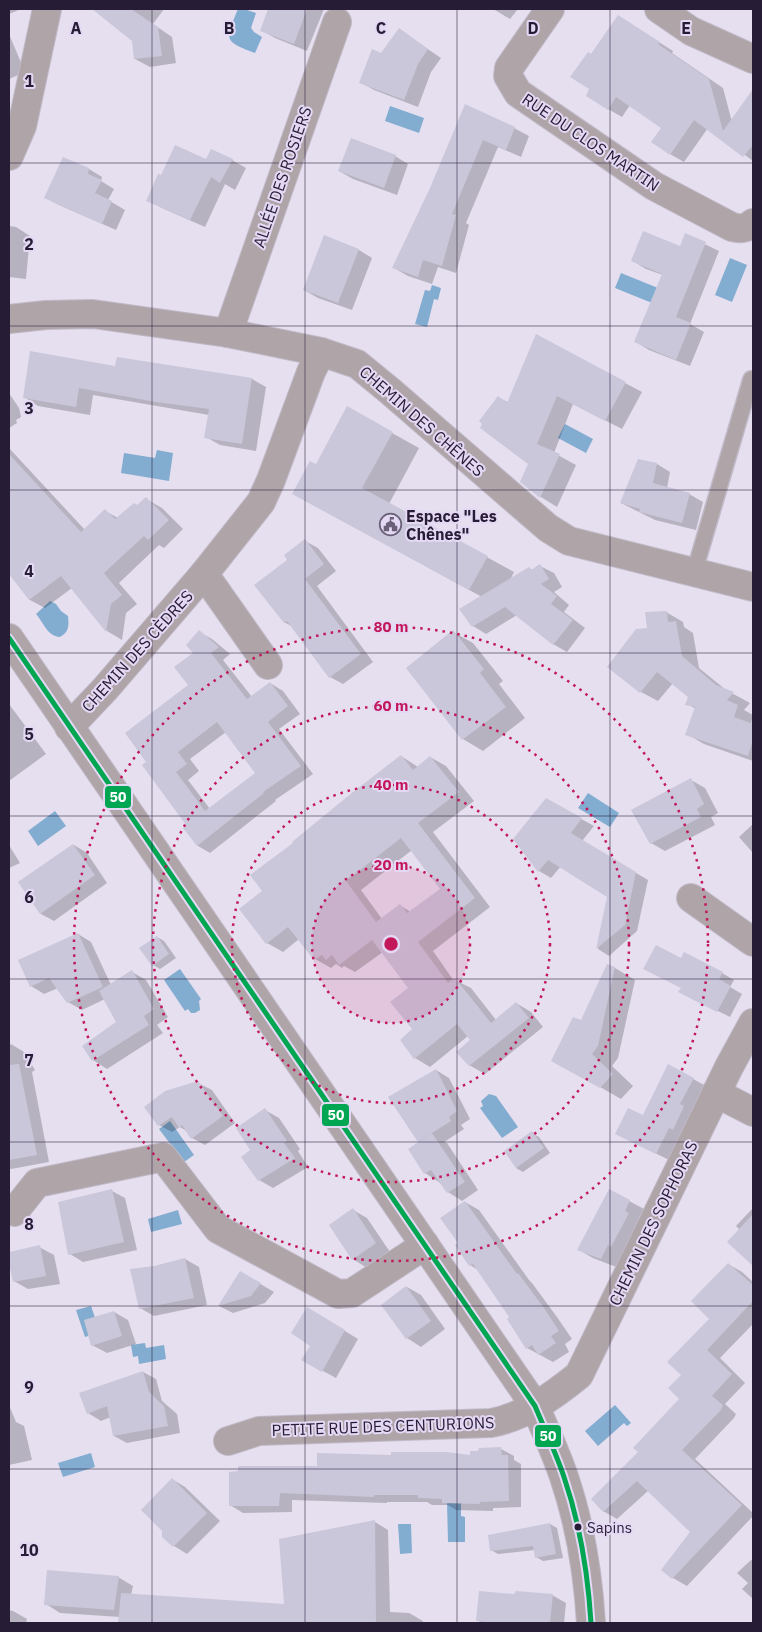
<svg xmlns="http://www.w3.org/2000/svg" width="762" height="1632" viewBox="0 0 762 1632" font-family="'IBM Plex Sans',sans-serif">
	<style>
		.water { fill: #83acd1 }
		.shadow { fill: #0003; fill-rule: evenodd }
		.building { fill: #cac7db; fill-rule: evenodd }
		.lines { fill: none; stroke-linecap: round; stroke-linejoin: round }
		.service-casing { stroke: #c0bac8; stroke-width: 18 }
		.minor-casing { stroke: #c0bac8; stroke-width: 30 }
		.tertiary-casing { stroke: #c0bac8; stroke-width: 30 }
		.service { stroke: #afa4a8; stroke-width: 15 }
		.minor { stroke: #afa4a8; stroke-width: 28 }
		.tertiary { stroke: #afa4a8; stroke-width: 28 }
		.bus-1-casing { stroke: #e4d9f5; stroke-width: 9 }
		.bus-1 { stroke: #00a651; stroke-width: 5 }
		.grid { fill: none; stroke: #271c36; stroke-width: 1; stroke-opacity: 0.55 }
		.ring { fill: none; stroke: #c2185b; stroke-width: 2.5; stroke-dasharray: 2.5 5 }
		.bus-dot { fill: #271c36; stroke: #e4d9f5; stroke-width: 2 }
		.labels { text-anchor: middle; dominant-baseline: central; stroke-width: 4; stroke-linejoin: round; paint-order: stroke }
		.bus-label { font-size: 15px; fill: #271c36; stroke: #e4d9f5; text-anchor: start }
		.street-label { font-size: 16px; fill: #271c36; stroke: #e4d9f5 }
		.poi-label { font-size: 16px; font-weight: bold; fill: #271c36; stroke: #e4d9f5; text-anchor: start }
		.grid-label { font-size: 16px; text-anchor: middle; font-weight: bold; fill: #271c36; stroke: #e4d9f5; stroke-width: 4; stroke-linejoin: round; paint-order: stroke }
		.centre { fill: #c2185b; stroke: #e4d9f5; stroke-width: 2.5 }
		.ring-label { font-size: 15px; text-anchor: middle; font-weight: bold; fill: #c2185b; stroke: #e4d9f5; stroke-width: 4; stroke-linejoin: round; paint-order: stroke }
		.line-badge { stroke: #e4d9f5; stroke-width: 2 }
		.badge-label { font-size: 14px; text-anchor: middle; font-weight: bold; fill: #fff }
	</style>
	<rect width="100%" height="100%" fill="#e5dfef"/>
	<g class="water">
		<path d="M238,9H244L256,13L251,28L254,32L262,37L255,53C223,41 225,40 238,9Z"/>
		<path d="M390,106L424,118L419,133L385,121Z"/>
		<path d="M730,258L747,265L732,302L715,295Z"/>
		<path d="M621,273L658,288L652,303L615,288Z"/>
		<path d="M432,285L441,288L438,300L434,299L427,327L415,324L425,290L430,291Z"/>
		<path d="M565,424L593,439L586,453L558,438Z"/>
		<path d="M157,450L173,453L169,481L121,473L124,453L155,458Z"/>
		<path d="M50,601L56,604L61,611L68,616C69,626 69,632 60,637C47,636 44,623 36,614Z"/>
		<path d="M588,793L619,813L610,827L578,808Z"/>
		<path d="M55,811L66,826L38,846L28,831Z"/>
		<path d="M180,969L201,999L199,1001L200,1010L195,1013H191L188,1009L185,1011L164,980Z"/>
		<path d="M489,1094L496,1096L518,1127L502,1138L480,1108L483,1106L481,1101Z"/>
		<path d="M170,1121L194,1155L184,1162L159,1129Z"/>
		<path d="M178,1210L182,1224L151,1232L148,1219Z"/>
		<path d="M91,1306L100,1332L85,1337L76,1310Z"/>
		<path d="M145,1343L146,1348L164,1345L166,1359L139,1364L138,1356L133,1357L131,1345Z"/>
		<path d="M615,1405L631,1423L627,1426L624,1423L598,1446L585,1431Z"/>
		<path d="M91,1453L95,1467L63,1477L58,1463Z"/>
		<path d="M447,1501H461V1516L465,1517V1542H448Z"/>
		<path d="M398,1524H411L412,1553L400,1554Z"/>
	</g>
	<g class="shadow">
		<path d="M9,9H21L9,14Z"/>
		<path d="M96,9H164L153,24L172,37L176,63L150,67L135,59L133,41L97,12Z"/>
		<path d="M269,9H324L307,51L275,38L261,30Z"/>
		<path d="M493,9H518L510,19Z"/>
		<path d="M632,25L673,51L672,53L723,88L732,122L748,111L753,103V161L708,128L684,162L670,154L663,128L630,105L622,117L608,109L590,89L592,56Z"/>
		<path d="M399,30L441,58L431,72L418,107L374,90L360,82Z"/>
		<path d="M9,34L25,72L9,79Z"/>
		<path d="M465,106L514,128L529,136L521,157L498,147L466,223L469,225L456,273L438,267L432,284L408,276L394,268L431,189Z"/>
		<path d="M395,156L408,164L397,195L353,179L339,171Z"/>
		<path d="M64,159L89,169L102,177L101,181L114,189L108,200L125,210L116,230L59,205L46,198Z"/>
		<path d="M206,160H232L246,168L235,190L225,184L205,227L162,208L148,200L162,176Z"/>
		<path d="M9,226L16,227L30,236L26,279L9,277Z"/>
		<path d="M686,235L719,251L690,324L704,332L690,366L649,350L636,342L663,275L646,269L633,261L681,248Z"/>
		<path d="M324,237L359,250L372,258L352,310L318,298L304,290Z"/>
		<path d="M116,368L252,379L266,387L256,451L220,445L206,437L209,415L93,395L90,415L38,406L24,397Z"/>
		<path d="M625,383L642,392L622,429L573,404L554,453L576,465L557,507L541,497L521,481L530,463L498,397L509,403Z"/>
		<path d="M9,393L19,408L21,417L16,420L17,423L9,428Z"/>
		<path d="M392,433L419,448L389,504L514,572L510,580L529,568L532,570L540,566L554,573L562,587L554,592L569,605L564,612L585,628L567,652L553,644L517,615L486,634L473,626L482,597L294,494L317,466Z"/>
		<path d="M9,448L85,530L105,511L118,518L138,506L146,499L162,508L183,529L164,548L159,545L119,583L137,604L126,613L122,640L107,631L72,588L45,608L30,600L9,572Z"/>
		<path d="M657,464L670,472L667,488L689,494L703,502L696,530L655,520L621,503Z"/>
		<path d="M305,541L318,548L336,571L317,586L373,662L343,684L330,677L293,627L284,622L289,560Z"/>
		<path d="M666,612L683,622L684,627L693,633L699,668L726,690L750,703L744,710L753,715L751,724L753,725V761L704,744L687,734L696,709L687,704L689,697L673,683L658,701L641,692L648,629Z"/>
		<path d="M199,632L212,639L230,654L223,660L252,697L270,683L283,691L300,714L279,729L313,774L275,800L276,801L210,853L198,846L185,828L188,826L148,762L190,686ZM226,732L257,773L210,809L188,780L199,771L190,759Z"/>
		<path d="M453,632L473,643L503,681L499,684L525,718L483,751L463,739L408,668Z"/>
		<path d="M9,704L46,754L9,781Z"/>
		<path d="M401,756L418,767L430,757L446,766L474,801L433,832L490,907L433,951L454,981L455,980L471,988L496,1020L516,1003L531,1012L543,1027L485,1074L469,1065L472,1041L468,1036L430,1067L415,1058L402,1040L414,1029L410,988L383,952L355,972L344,966L342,968L336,964L331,968L315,959L299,939L283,952L267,943L240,909L264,891L295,843ZM412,850L442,889L411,912L401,906L382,919L361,890Z"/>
		<path d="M691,780L705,788L718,813L711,817L715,825L665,851L651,843Z"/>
		<path d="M547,800L594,826L582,841L648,880L637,931L609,956L598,949L609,896L561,866L551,878L539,871Z"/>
		<path d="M753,824V853L739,837Z"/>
		<path d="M9,845L20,863L9,868Z"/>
		<path d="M74,845L87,853L107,883L54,921L41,914L20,883Z"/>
		<path d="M78,934L91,942L111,985L132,972L146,980L168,1017L157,1025L163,1033L107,1069L93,1060L118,1022L105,999L82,1010L68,1002L58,988L44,994L31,986Z"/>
		<path d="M157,937L164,941L176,958L160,969L153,965L141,948Z"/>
		<path d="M682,960L722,973L734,980L730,987L742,994L730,1017L692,998L682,988L645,969Z"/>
		<path d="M607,966L615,968L635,980L618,1058L612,1066L633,1086L621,1099L574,1072L581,1022Z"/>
		<path d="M11,1044L24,1052L35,1070L32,1072L49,1162L11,1169L9,1168V1046Z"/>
		<path d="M669,1066L706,1086L669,1160L629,1140L643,1116Z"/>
		<path d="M436,1070L449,1078L470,1119L461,1125L464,1129L444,1142L447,1143L478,1190L462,1201L448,1192L439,1182L425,1173L420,1142L419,1141Z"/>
		<path d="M198,1083L212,1090L235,1123L205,1145L192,1138L188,1132L180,1127L172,1132L159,1125Z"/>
		<path d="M265,1110L279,1118L300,1149L298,1151L308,1167L273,1188L259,1180L252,1150Z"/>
		<path d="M532,1133L539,1137L550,1153L523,1172L516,1168Z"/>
		<path d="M112,1191L125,1198L137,1250L83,1262L70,1254Z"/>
		<path d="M629,1201L644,1209L638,1220L643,1223L626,1254L623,1253L616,1267L593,1258L579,1250Z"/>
		<path d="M465,1202L479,1210L529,1280L532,1283L557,1317L572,1339L565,1344L569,1352L553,1362L527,1348L511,1317L478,1270L470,1265L460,1244Z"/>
		<path d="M753,1208V1264L751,1262L740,1230L736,1226Z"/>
		<path d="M353,1210L367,1218L390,1252L367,1268L353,1259Z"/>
		<path d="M39,1247L54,1255L60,1284L28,1289L14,1281L9,1253Z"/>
		<path d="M185,1259L199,1267L207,1305L154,1316L140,1308L154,1267Z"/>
		<path d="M728,1264L742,1272L753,1282V1324L720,1358L745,1383L725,1404L736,1414L734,1418L695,1459L753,1513V1516L687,1586L673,1578L663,1569L692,1532L649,1490L617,1519L603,1511L640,1452L681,1399L683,1375L711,1319Z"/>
		<path d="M240,1272L274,1292L265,1303L233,1313L219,1306Z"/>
		<path d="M407,1287L421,1295L445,1329L421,1347L407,1338Z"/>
		<path d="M307,1308L358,1339L336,1378L303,1360L312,1345Z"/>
		<path d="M114,1312L128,1320L136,1344L107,1353L92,1345Z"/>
		<path d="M143,1372L156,1379L162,1401L177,1414L180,1433L127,1443L114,1436L111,1417L101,1421L88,1413Z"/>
		<path d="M9,1405L16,1422L24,1426L32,1460L9,1465Z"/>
		<path d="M501,1449L514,1456V1460L521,1464V1507L493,1508V1511L456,1510L448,1505H432L427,1502H387V1503L292,1500V1512L243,1513L230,1505L318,1467L471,1457Z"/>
		<path d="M172,1479L185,1487L220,1521L187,1554L174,1546Z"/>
		<path d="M375,1522L388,1530L390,1612L409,1613L423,1621V1623H119L120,1617L60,1613L46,1604L118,1577L133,1586L131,1595L285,1606Z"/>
		<path d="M550,1524L557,1528L563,1558L543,1561L536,1557L535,1550L498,1554L491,1550Z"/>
		<path d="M751,1560L753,1561V1599L742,1589L748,1583L737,1573Z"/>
		<path d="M515,1595H552L566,1603L564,1623H482L477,1620Z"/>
		<path d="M9,1610L13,1611L27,1619L26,1623H9Z"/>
	</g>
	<g class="building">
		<path d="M92,9H131L158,27L162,56L134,59L132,41Z"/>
		<path d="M268,9H307L294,44L260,31Z"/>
		<path d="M618,15L660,42L658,44L709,79L723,131L753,89V145L743,157L694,120L670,155L651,142L661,128L616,97L608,110L586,96L589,89L570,77L588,52L591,54Z"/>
		<path d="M399,28L428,49L418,64L404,100L359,83L372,49L381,53Z"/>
		<path d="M465,104L515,127L506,150L483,140L452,214L456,215L442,266L423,260L418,277L392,268L430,188Z"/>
		<path d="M351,138L396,155L384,188L338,171Z"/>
		<path d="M175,145L206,159L211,149L233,159L220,183L211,177L190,220L146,201L158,174L161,175Z"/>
		<path d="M63,157L89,168L88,174L102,180L95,193L112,201L102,224L44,198Z"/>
		<path d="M643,231L680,246L685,233L706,242L676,317L691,323L676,360L634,342L662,274L631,261Z"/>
		<path d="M324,235L359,249L338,303L303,290Z"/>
		<path d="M536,334L626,382L605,421L557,396L537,444L560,454L540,498L520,482L528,464L480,428L482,424L479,421L498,396L507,403Z"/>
		<path d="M30,351L115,366L117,357L252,378L242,444L204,438L209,409L156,402L79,388L76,407L23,398Z"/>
		<path d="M347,406L393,432L362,488L488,556L469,590L292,494L310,461L316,464Z"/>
		<path d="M9,454L81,532L105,509L115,519L134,503L137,505L146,497L169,520L148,540L144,536L104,573L122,595L111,604L106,632L61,576L29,600L9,574Z"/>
		<path d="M638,459L657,463L653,483L690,493L682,523L639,512L640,509L620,503Z"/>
		<path d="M305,539L324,564L305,579L361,654L329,678L287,621L284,623L254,585L287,560L284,555Z"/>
		<path d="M540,564L549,579L541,584L557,596L551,604L573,620L553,645L505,607L472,627L459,609L529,567L531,570Z"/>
		<path d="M667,611L668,622L676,621L682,656L716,685L734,692L727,700L738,705L734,717L753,724V740L748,756L685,735L695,707L685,705L688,697L657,672L640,693L607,667L636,629L647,628L645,612Z"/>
		<path d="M199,630L219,647L211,653L247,699L270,682L288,706L268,722L301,766L263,792L264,793L197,846L183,828L186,825L142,765L146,762L125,733L188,685L174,667L193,653L186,645ZM217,722L255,773L205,811L176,772L187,764L178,752Z"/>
		<path d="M453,630L484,669L480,673L506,707L462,740L406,668Z"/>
		<path d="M401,755L413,770L430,756L459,792L418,823L475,898L418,942L448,983L455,978L491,1023L516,1002L529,1018L469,1066L456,1052L470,1040L457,1024L414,1059L400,1040L412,1029L390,1002L408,988L372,940L339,965L332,955L326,960L322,955L314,960L288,927L266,944L239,909L262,891L250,875L293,843L292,842L353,792ZM401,838L440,889L407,913L400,904L376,922L346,881Z"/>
		<path d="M691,778L704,804L697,809L701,817L650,844L631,810Z"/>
		<path d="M546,798L582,818L571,833L636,872L625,925L596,949L607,897L548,860L538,872L513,839Z"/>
		<path d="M73,844L95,875L40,914L18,882Z"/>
		<path d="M78,933L103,987L67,1003L49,978L30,987L18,960Z"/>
		<path d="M157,936L169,954L152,966L139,948Z"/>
		<path d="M656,945L681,958L684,952L723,972L719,979L731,986L717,1012L678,992L681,988L643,969Z"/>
		<path d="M607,964L615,967L598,1046L592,1054L613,1074L600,1088L551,1061L573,1017L581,1020Z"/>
		<path d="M132,970L154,1009L144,1016L149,1025L92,1061L82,1046L116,1022L99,991Z"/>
		<path d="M19,1064L37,1155L9,1160V1065Z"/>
		<path d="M668,1064L694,1078L680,1104L684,1106L673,1130L669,1128L656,1154L615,1134L628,1108L643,1115Z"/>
		<path d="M436,1069L457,1111L449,1117L451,1121L418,1142L388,1097Z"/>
		<path d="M198,1081L223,1116L191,1139L182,1125L179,1128L172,1117L158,1126L144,1107L165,1091Z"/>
		<path d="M265,1108L287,1141L284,1143L295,1158L258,1181L241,1157L250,1150L236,1128Z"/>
		<path d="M532,1131L544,1148L516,1168L504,1151Z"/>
		<path d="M432,1133L465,1182L447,1193L431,1170L424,1174L408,1149Z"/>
		<path d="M112,1189L124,1242L68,1255L58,1202Z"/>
		<path d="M609,1189L630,1200L625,1211L629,1213L611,1247L608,1245L601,1259L577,1250Z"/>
		<path d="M465,1201L517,1274L518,1273L544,1308L559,1331L551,1336L556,1343L538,1355L532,1345L526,1349L507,1319L509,1317L473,1264L469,1266L455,1245L458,1243L440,1218Z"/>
		<path d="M353,1208L376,1243L352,1260L329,1225Z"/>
		<path d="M753,1214V1266L727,1242Z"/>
		<path d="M40,1245L46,1276L13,1282L9,1263V1252Z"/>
		<path d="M185,1258L194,1298L139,1309L130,1269L154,1266Z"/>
		<path d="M728,1263L753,1285V1301L707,1350L732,1374L712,1396L723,1405L721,1410L682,1450L742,1505L672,1579L661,1570L690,1532L637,1481L603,1512L591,1499L638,1452L633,1448L679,1399L668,1388L681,1375L667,1362L709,1319L691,1301Z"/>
		<path d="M240,1271L261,1283L251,1296L218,1306Z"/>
		<path d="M406,1286L431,1321L406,1339L381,1305Z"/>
		<path d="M307,1307L345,1330L322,1372L301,1360L310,1346L291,1333Z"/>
		<path d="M114,1311L122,1336L91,1346L84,1320Z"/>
		<path d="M143,1371L149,1392L164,1406L168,1426L113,1436L107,1406L87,1414L79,1393Z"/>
		<path d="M501,1447L502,1455H508L509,1501L480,1502V1504L442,1503V1499L418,1498V1495H374V1497L280,1493L279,1506H229V1472L238,1471V1466H317V1453L391,1455V1452H446L470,1455V1451H478L479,1448Z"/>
		<path d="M172,1478L207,1513L173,1547L162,1537V1531L141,1510Z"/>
		<path d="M375,1520L376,1623H118L121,1593L284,1604L279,1539Z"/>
		<path d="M550,1523L556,1554L535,1558L533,1546L490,1551L488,1535Z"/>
		<path d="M47,1570L119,1576L114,1610L44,1605Z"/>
		<path d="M479,1591L514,1594L516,1591L553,1594L550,1623H496L476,1621Z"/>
	</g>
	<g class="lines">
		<defs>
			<path id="service" d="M694,573L751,379"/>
			<g id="minor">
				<path d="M550,9L509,68L508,76L518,93L654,186L732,227C741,229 746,229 753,223"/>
				<path d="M659,9L691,31L753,59"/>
				<path d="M9,156L22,126L47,9"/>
				<path d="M9,319L46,315L93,314L228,333L321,352L357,364L390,391L548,528L569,541L753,587"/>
				<path d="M228,333L337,22"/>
				<path d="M204,574L268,665"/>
				<path d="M69,727L105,689L204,574L261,502L271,480L311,372L321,352"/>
				<path d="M691,898L753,942"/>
				<path d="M716,1093L753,1112"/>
				<path d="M14,1212L37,1183L163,1157L218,1229L338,1294L352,1293L425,1245"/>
				<path d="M228,1441L259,1431L491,1423C524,1417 553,1396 579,1375L729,1067L753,1023"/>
			</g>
			<path id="tertiary" d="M9,638L535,1406C545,1430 556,1453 564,1477C580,1524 588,1574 591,1623"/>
		</defs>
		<use href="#service" class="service-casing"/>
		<use href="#minor" class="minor-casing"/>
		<use href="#tertiary" class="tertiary-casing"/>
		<use href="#service" class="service"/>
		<use href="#minor" class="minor"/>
		<use href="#tertiary" class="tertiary"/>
		<defs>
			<path id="bus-1" d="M9,638L535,1406C545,1430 556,1453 564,1477C580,1524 588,1574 591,1623"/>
		</defs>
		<use href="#bus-1" class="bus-1-casing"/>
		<use href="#bus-1" class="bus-1"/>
	</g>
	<path class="grid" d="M152,9V1623M305,9V1623M457,9V1623M610,9V1623M9,163H753M9,326H753M9,490H753M9,653H753M9,816H753M9,979H753M9,1142H753M9,1306H753M9,1469H753"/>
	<circle cx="391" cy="944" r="79" fill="#c2185b" fill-opacity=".12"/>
	<g class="ring">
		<circle cx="391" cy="944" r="79"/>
		<circle cx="391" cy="944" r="159"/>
		<circle cx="391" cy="944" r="238"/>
		<circle cx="391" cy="944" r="317"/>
	</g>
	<defs>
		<symbol id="civic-ring" viewBox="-11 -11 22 22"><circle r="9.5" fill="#e4d9f5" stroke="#6a6077" stroke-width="1.5"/><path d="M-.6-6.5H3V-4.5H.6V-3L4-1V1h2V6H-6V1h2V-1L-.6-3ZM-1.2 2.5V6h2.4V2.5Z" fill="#6a6077"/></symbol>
	</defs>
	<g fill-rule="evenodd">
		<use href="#civic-ring" x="378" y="512" width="25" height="25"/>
	</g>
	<circle class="bus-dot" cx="578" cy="1527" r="4.5"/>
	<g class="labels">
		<g class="bus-label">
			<text x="587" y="1527">Sapins</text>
		</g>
		<g class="street-label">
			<text transform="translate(591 142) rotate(34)">RUE DU CLOS MARTIN</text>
			<text transform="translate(282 177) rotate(-71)">ALLÉE DES ROSIERS</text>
			<text transform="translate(422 421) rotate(41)">CHEMIN DES CHÊNES</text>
			<text transform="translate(137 651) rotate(-48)">CHEMIN DES CÈDRES</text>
			<text transform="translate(653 1223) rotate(-64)">CHEMIN DES SOPHORAS</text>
			<text transform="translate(383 1426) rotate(-2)">PETITE RUE DES CENTURIONS</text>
		</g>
		<g class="poi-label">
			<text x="406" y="516">Espace "Les<tspan x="406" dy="18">Chênes"</tspan></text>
		</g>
	</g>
	<g class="grid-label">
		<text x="76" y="34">A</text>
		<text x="229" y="34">B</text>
		<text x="381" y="34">C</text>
		<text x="533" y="34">D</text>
		<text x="686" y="34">E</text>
		<text x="29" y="87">1</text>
		<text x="29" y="250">2</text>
		<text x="29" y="414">3</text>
		<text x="29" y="577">4</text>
		<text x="29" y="740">5</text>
		<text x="29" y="903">6</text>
		<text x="29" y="1066">7</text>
		<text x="29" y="1230">8</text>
		<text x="29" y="1393">9</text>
		<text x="29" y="1556">10</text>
	</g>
	<circle cx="391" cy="944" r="8" class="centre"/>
	<g class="ring-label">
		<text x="391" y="632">80 m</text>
		<text x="391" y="711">60 m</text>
		<text x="391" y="790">40 m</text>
		<text x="391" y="870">20 m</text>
	</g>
	<g class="line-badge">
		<rect x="104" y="785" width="28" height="24" rx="5" fill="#00a651"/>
		<rect x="321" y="1103" width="29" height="24" rx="5" fill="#00a651"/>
		<rect x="534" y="1424" width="28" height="24" rx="5" fill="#00a651"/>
	</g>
	<g class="badge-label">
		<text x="118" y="802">50</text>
		<text x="336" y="1120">50</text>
		<text x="548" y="1441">50</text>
	</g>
	<rect width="762" height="1632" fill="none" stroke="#271c36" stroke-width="20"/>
</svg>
